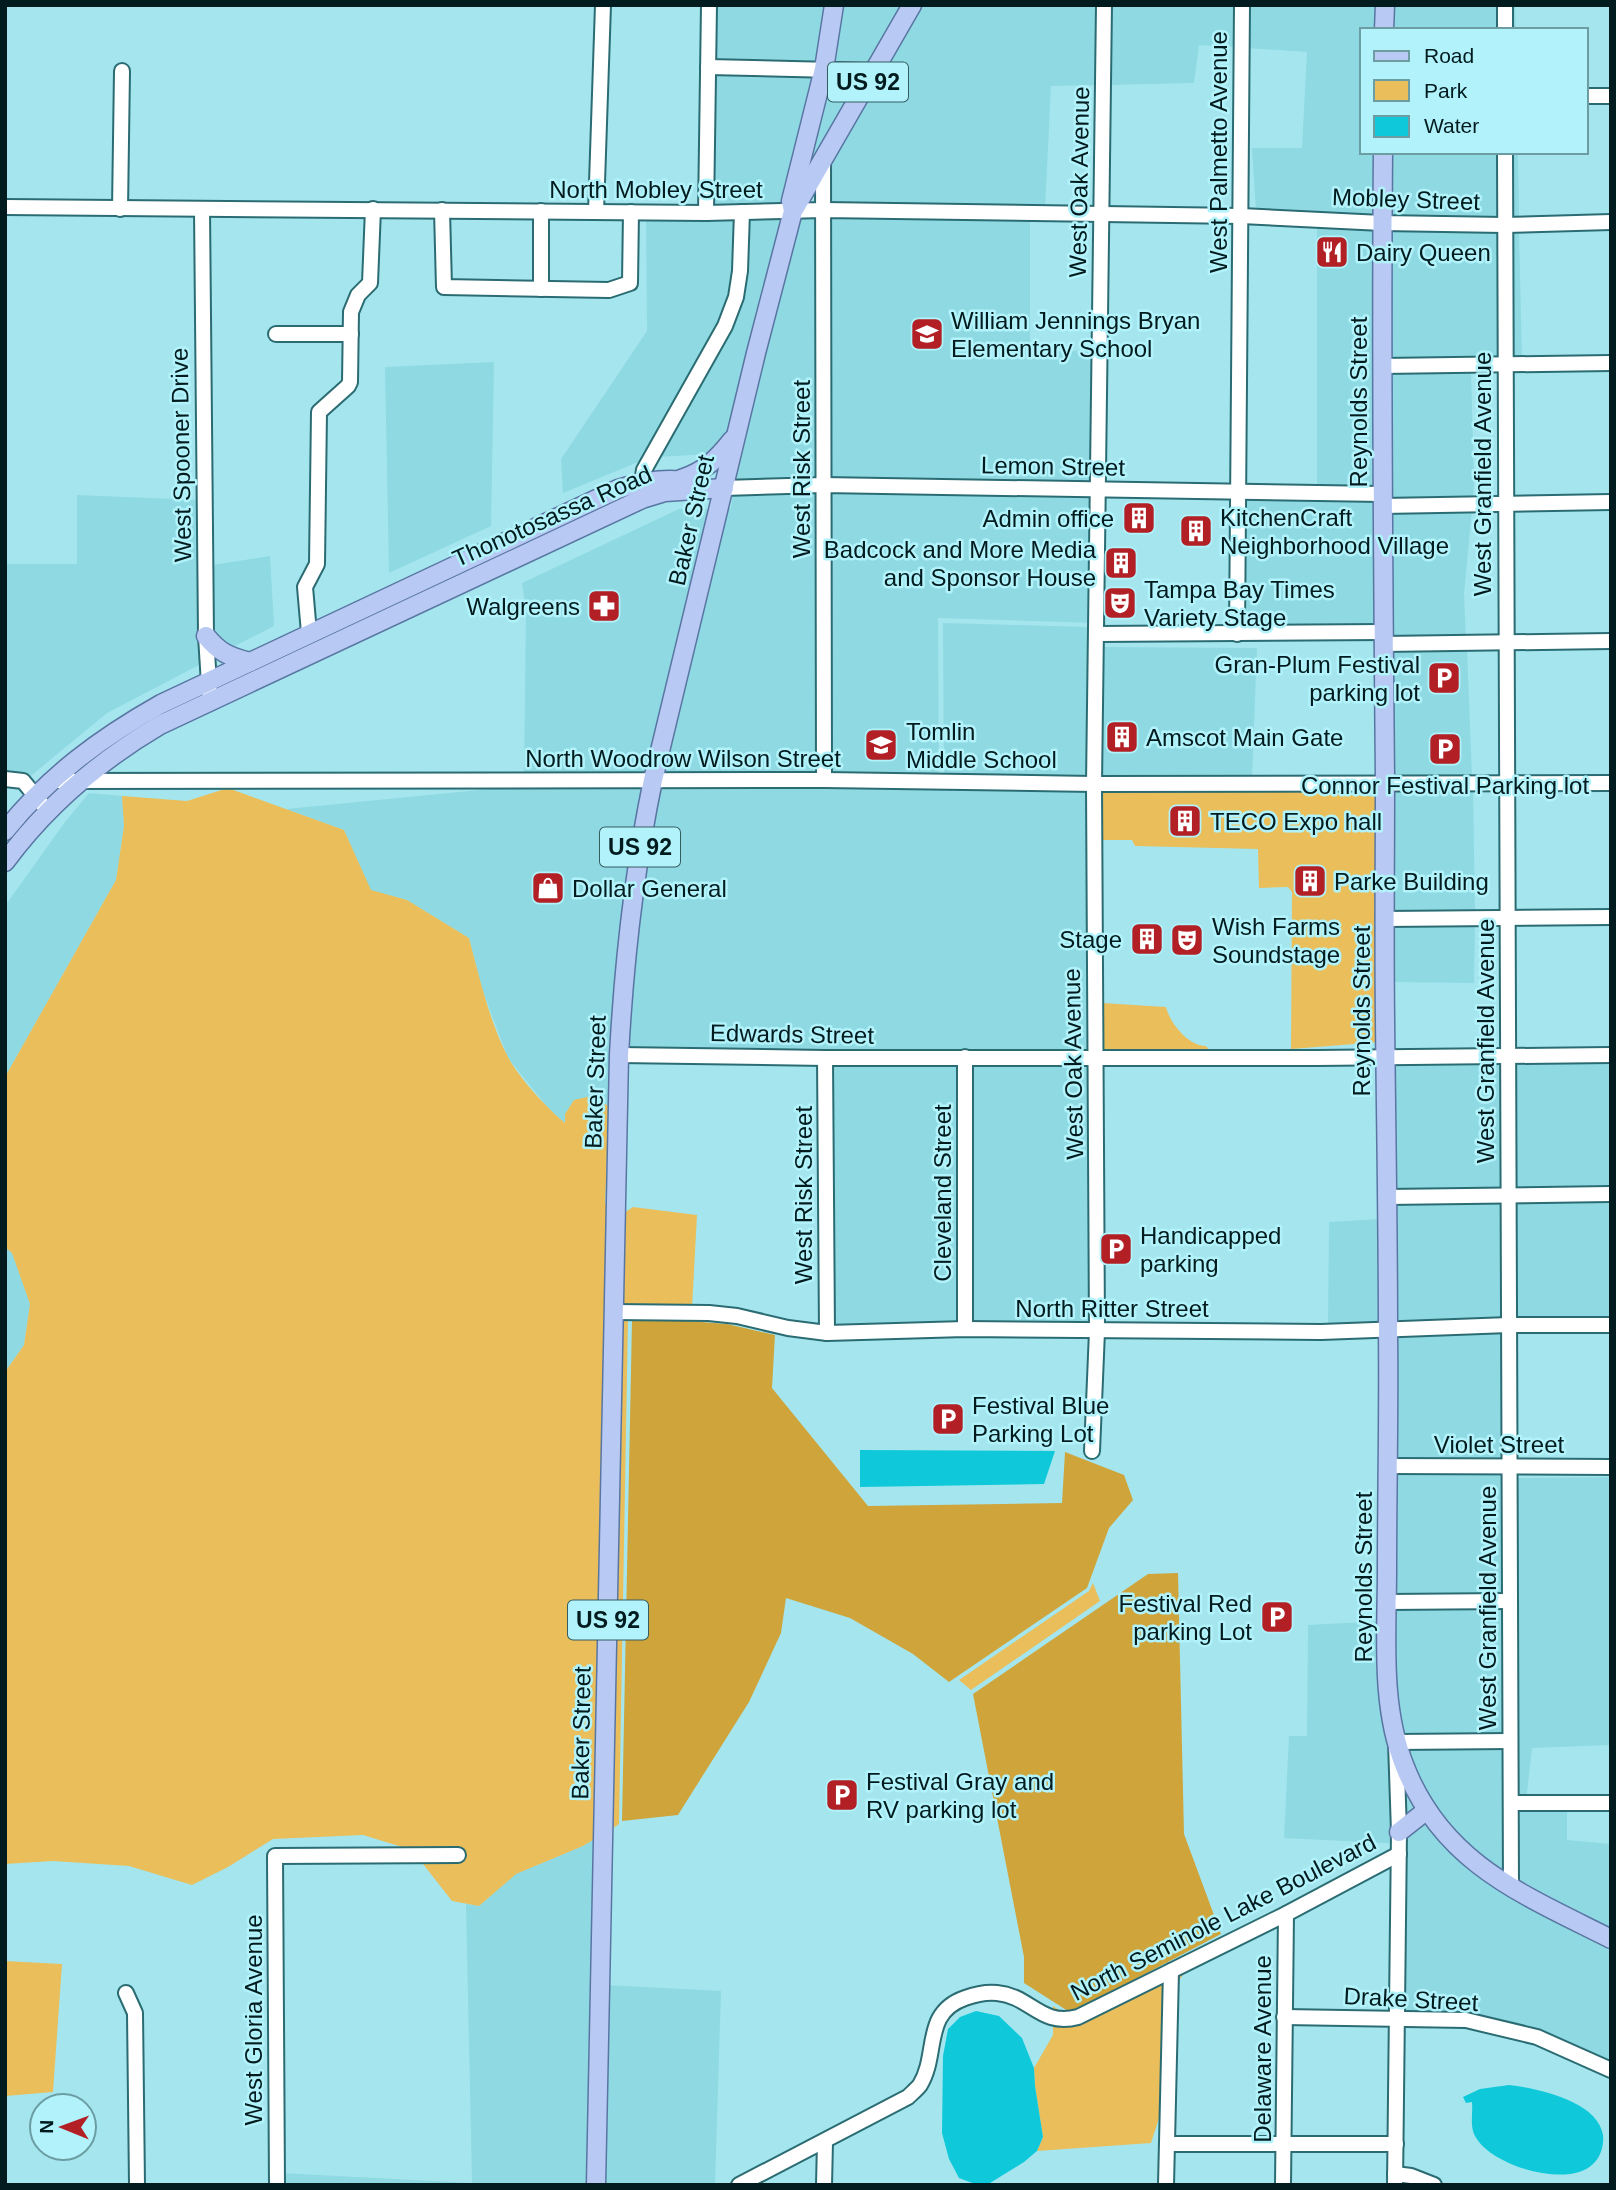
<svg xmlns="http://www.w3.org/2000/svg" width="1616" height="2190" viewBox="0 0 1616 2190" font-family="Helvetica,sans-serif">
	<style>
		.built { fill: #8fd9e2 }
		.green { fill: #e9be5b }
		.forest { fill: #cfa43b }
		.water { fill: #0fc9da }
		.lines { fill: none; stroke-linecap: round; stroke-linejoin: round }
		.minor-casing { stroke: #2b6c73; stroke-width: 18 }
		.major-casing { stroke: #5976a3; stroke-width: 21 }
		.minor { stroke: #fff; stroke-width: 14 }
		.major { stroke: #b8caf3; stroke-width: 18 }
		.labels { text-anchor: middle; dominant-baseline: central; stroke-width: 5; stroke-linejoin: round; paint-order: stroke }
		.shield { fill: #b2f3fb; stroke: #365c60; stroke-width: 2 }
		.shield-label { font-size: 23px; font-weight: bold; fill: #011b1e }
		.street-label { font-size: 24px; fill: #011b1e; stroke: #b2f3fb }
		.poi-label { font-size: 24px; fill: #011b1e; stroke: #b2f3fb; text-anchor: start }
	</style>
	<rect width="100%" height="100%" fill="#a5e6ee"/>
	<g class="built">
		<path d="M714,5H828L819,64L714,63Z"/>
		<path d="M839,5H906L870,66L830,65Z"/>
		<path d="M918,5H1099L1098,85L1051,86L1045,209L829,205L828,160Z"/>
		<path d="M1109,5H1236V47L1199,45L1194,83L1108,85Z"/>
		<path d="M1247,5H1379V30H1362V152H1377V217L1256,212L1252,148H1302L1307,52L1247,48Z"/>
		<path d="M1390,5H1515L1516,30H1390Z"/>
		<path d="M714,72L817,74L787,206L711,208Z"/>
		<path d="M828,75L865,76L799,194Z"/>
		<path d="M1388,152H1518L1519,219L1387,218Z"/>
		<path d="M824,210L1030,213V352L1099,350L1097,623L938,618L939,781L1094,784L1095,1056L619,1055L653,780H823Z"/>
		<path d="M797,215H818V481L735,482L740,446Z"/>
		<path d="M786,216L731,432L711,454L657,457L730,329L747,217Z"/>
		<path d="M646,217H736L735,271L731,296L720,325L643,460L563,493L561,459L647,331Z"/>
		<path d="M1317,224L1377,227V489L1317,486Z"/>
		<path d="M1387,227L1519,229L1522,360L1387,361Z"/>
		<path d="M494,362L491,526L389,573L385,367Z"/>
		<path d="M1471,370L1474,483L1473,499L1388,501V371Z"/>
		<path d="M818,490V775H660L724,509L731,508L733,492Z"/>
		<path d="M77,495L199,500L201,664L107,713L27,779L5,774V564H77Z"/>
		<path d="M1245,496L1377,499L1378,630L1248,629L1242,507Z"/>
		<path d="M679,509H713L649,775L524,776L526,609L522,583Z"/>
		<path d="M1472,509L1464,594L1466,639H1389L1388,511Z"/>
		<path d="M270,556L274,626L227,650L211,634L212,565Z"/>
		<path d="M943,623L1091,627L1089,779L944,777Z"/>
		<path d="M1102,647L1257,648L1252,778L1100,779Z"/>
		<path d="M1467,648L1472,777H1390L1389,649Z"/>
		<path d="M647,784L613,1087L609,1106L587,1097L566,1124L549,1109L508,1058L482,989L469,938L407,900L371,891L344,830L286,809L519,786Z"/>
		<path d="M1390,787H1473L1475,914H1390Z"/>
		<path d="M89,793L122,796L124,826L116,880L5,1077V906L65,822Z"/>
		<path d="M1475,923L1474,983L1390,982V924Z"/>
		<path d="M1611,1060V1189L1392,1192L1393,1065Z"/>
		<path d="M1090,1061L1091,1326L970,1325V1062Z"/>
		<path d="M960,1062V1325L832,1328L831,1063Z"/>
		<path d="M1611,1199V1320L1394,1326L1392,1201Z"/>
		<path d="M1381,1219L1383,1326L1328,1327L1329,1222Z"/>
		<path d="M5,1247L12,1252L30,1304L24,1345L5,1372Z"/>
		<path d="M1517,1331L1516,1462L1393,1461L1394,1335Z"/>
		<path d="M1392,1471H1516V1478L1611,1477V1745L1532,1748L1526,1802L1567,1799V1840L1611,1844V1933L1477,1859L1422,1791L1396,1713Z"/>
		<path d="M1382,1621V1681L1426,1818L1432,1827L1611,1944V2070L1489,2020L1403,2015L1405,1844L1284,1838L1289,1736H1307L1308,1625Z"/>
		<path d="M598,1837L591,2185H280V2173L472,2183L466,1904L479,1906L515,1874L583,1846Z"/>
		<path d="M606,1985L721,1991L715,2185H602Z"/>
	</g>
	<g class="green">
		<path d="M228,788L344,830L371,890L407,900L469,938C479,976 490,1023 508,1057C519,1078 547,1108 565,1123V1114L574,1100L587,1097L609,1106L605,1203L611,1210L598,1837L583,1846L516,1874L479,1906L452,1901L412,1850L363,1835L273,1839L228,1867L192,1885L129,1866L53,1861L5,1864V1372L24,1345L30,1304L12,1253L5,1247V1077L116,880L124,826L122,796L187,801Z"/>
		<path d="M1266,788L1379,797L1380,1042L1291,1049L1292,892L1288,887L1259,888L1258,849L1135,846L1132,840H1103V789Z"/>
		<path d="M1102,1003L1166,1007C1170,1023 1188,1046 1206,1046L1209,1050L1101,1049Z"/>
		<path d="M633,1207L697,1215L692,1308L620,1307L624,1213Z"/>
		<path d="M619,1317L628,1318L619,1824L609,1831Z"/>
		<path d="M1093,1583L1100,1601L971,1690L959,1680L1089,1591Z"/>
		<path d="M1204,1948L1175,1985L1169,2087L1151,2143L1037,2151L1043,2137L1035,2086L1034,2068L1053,2035V2006L1069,2016Z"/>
		<path d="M5,1961L62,1964L53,2092L5,2096Z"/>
	</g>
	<g class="forest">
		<path d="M632,1320H675L727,1324L775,1335L772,1388L868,1506L1062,1503L1065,1452L1124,1475L1133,1500L1109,1528L1087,1588L949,1682L913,1654L850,1618L786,1598L781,1633L749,1702L678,1815L622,1821Z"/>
		<path d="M1178,1573L1184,1834L1221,1934L1071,2013L1024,1983V1957L973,1694L1148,1574Z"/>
	</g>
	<g class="water">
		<path d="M860,1450L1055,1451L1044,1484L860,1487Z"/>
		<path d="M976,2011L999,2016L1022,2038L1034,2068L1035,2086L1043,2137L1037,2151L1024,2162L990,2183L975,2184L959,2178L949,2159L942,2133L943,2056L948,2029L960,2017Z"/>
		<path d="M1509,2085C1537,2088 1598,2101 1603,2135C1604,2145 1601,2157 1593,2164C1569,2189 1488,2166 1474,2134C1470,2124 1473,2113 1472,2102L1466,2103L1463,2097L1480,2089Z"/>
	</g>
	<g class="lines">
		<defs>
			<g id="minor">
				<path d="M1505,30V5"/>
				<path d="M708,67L874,71"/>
				<path d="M1586,96H1611"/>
				<path d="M1505,152L1511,1888"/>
				<path d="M823,158L824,780"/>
				<path d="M5,207L706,213L824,210L1241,216L1382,223L1504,225L1611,222"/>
				<path d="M120,209L122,71"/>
				<path d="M202,209L206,636L210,700"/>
				<path d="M442,210L444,287L609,290L630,283L631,212"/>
				<path d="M596,212L603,5"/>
				<path d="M706,213L709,5"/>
				<path d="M541,289V211"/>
				<path d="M276,334H351"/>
				<path d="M1382,366L1611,363"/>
				<path d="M642,482L644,470L725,326L736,297L740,271L742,212"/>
				<path d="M724,488L823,485L1382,494"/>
				<path d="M1382,506L1611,502"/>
				<path d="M309,633L305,587L317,564L319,412L348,386L350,382L351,312L358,295L370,283L373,209"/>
				<path d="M1097,634L1383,632"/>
				<path d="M1237,634L1242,5"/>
				<path d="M1383,644L1611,641"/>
				<path d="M5,779L23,781L42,804"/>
				<path d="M50,781L824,780L1094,784L1611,783"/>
				<path d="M1385,919L1611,917"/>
				<path d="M619,1055L825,1058H1317L1611,1055"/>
				<path d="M965,1057V1329"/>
				<path d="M825,1058L827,1333"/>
				<path d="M1386,1197L1611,1194"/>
				<path d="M614,1312L709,1313L737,1316L788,1328L827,1333L965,1329L1321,1332L1509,1325H1611"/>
				<path d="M1092,1451L1097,1331L1094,784L1104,5"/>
				<path d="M1387,1466L1611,1467"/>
				<path d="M1387,1602L1509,1601"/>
				<path d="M1512,1803H1611"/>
				<path d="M126,1993L135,2013L137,2185"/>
				<path d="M1284,2017L1466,2020L1537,2037L1611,2070"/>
				<path d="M1167,2144H1396"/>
				<path d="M1395,2174L1411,2176L1434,2185"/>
				<path d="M277,2185L275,1856L458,1855"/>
				<path d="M739,2185L908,2097C912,2093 917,2089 920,2085C939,2054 922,2013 965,1998C976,1994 986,1992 997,1993C1031,1996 1040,2027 1078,2017L1286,1914L1399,1854"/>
				<path d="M824,2185L825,2142"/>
				<path d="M1166,2185L1171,1971"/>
				<path d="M1283,2185L1286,1914"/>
				<path d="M1395,2185L1399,1832L1396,1742L1510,1741"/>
			</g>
			<g id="major">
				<path d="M1384,30L1385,5"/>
				<path d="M1383,152C1381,362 1383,571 1385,780C1385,859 1384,939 1385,1018C1386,1123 1388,1227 1388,1332C1389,1411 1387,1491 1387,1570C1387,1635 1380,1706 1405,1767C1443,1864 1524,1895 1611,1939"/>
				<path d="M795,208L912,5"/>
				<path d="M681,479C705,471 717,459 732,440"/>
				<path d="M206,636C219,652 229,657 250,662"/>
				<path d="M5,831C49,776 99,739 161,704L618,489C646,480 671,477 700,483"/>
				<path d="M5,862C47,805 99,761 160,725L642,499L665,492L724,488"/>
				<path d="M1399,1832L1427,1810"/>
				<path d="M596,2185L619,1055C624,962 634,871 653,780L756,353L793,211L791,201L824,69L834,5"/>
			</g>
		</defs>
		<use href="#minor" class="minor-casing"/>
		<use href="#major" class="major-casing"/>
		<use href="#minor" class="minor"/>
		<use href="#major" class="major"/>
	</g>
	<defs>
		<symbol id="restaurant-square" viewBox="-11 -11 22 22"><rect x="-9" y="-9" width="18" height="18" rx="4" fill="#b22026" stroke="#b2f3fb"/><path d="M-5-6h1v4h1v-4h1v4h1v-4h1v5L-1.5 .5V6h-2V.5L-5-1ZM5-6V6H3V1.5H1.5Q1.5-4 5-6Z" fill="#fff"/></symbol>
		<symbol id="school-square" viewBox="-11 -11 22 22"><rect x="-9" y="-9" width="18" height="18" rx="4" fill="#b22026" stroke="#b2f3fb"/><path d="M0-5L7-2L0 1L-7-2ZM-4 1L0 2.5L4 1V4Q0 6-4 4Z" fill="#fff"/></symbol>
		<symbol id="building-square" viewBox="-11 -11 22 22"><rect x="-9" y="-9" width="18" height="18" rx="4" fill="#b22026" stroke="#b2f3fb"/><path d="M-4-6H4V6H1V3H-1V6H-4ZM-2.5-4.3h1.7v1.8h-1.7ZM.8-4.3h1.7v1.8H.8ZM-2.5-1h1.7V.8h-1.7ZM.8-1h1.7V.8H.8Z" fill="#fff"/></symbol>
		<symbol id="theatre-square" viewBox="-11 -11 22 22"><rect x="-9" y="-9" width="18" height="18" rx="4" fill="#b22026" stroke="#b2f3fb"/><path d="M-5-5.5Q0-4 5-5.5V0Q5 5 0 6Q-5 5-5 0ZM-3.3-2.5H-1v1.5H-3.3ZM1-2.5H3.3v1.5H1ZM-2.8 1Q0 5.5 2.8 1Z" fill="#fff"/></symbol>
		<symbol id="pharmacy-square" viewBox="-11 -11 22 22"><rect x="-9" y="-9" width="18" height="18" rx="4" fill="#b22026" stroke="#b2f3fb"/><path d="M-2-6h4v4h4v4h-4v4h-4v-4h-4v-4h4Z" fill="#fff"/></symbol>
		<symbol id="parking-square" viewBox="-11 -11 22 22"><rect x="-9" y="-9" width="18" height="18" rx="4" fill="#b22026" stroke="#b2f3fb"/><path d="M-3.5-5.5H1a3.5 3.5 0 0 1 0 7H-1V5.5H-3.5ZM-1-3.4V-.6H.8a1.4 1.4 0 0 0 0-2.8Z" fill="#fff"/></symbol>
		<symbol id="shop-square" viewBox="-11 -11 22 22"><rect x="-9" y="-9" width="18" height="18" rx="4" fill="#b22026" stroke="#b2f3fb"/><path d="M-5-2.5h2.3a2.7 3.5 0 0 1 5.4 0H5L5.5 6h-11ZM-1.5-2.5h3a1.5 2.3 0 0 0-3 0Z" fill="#fff"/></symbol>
	</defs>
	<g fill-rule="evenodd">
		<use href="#restaurant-square" x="1313" y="233" width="38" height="38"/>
		<use href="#school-square" x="908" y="315" width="38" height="38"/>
		<use href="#building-square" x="1120" y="499" width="38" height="38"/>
		<use href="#building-square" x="1177" y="512" width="38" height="38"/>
		<use href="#building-square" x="1102" y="544" width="38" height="38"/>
		<use href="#theatre-square" x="1101" y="584" width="38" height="38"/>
		<use href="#pharmacy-square" x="585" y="587" width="38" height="38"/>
		<use href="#parking-square" x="1425" y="659" width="38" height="38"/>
		<use href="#building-square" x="1103" y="718" width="38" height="38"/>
		<use href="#school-square" x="862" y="726" width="38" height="38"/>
		<use href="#parking-square" x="1426" y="730" width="38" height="38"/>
		<use href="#building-square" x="1166" y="802" width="38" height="38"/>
		<use href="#building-square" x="1291" y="862" width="38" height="38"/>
		<use href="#shop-square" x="529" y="869" width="38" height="38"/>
		<use href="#building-square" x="1128" y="920" width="38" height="38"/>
		<use href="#theatre-square" x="1168" y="921" width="38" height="38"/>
		<use href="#parking-square" x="1097" y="1230" width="38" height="38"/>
		<use href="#parking-square" x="929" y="1400" width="38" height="38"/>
		<use href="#parking-square" x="1258" y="1598" width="38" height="38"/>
		<use href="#parking-square" x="823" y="1776" width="38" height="38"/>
	</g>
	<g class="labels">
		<g class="shield">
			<rect x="828" y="62.5" width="80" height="39" rx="5"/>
			<rect x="600" y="827.5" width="80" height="39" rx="5"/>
			<rect x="568" y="1600.5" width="80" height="39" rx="5"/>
		</g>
		<g class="shield-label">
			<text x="868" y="82">US 92</text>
			<text x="640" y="847">US 92</text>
			<text x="608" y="1620">US 92</text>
		</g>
		<g class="street-label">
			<text transform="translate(1218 152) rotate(-90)">West Palmetto Avenue</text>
			<text transform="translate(1079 182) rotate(-89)">West Oak Avenue</text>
			<text x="656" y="189">North Mobley Street</text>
			<text transform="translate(1406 199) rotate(2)">Mobley Street</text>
			<text transform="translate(1358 402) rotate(-90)">Reynolds Street</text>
			<text transform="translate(181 455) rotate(-91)">West Spooner Drive</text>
			<text transform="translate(1053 466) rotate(1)">Lemon Street</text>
			<text transform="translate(801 469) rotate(-90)">West Risk Street</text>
			<text transform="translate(1482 474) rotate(-90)">West Granfield Avenue</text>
			<text transform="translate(552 516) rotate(-24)">Thonotosassa Road</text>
			<text transform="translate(691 520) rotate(-77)">Baker Street</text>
			<text x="683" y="758">North Woodrow Wilson Street</text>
			<text transform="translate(1361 1011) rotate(-90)">Reynolds Street</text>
			<text transform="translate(792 1034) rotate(1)">Edwards Street</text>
			<text transform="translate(1485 1041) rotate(-90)">West Granfield Avenue</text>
			<text transform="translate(1073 1064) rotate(-91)">West Oak Avenue</text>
			<text transform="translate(595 1082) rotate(-88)">Baker Street</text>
			<text transform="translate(942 1193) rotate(-90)">Cleveland Street</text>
			<text transform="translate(803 1195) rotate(-90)">West Risk Street</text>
			<text x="1112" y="1308">North Ritter Street</text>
			<text x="1499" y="1444">Violet Street</text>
			<text transform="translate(1363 1577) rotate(-90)">Reynolds Street</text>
			<text transform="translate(1487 1608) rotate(-90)">West Granfield Avenue</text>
			<text transform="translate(581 1733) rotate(-89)">Baker Street</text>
			<text transform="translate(1223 1917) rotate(-27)">North Seminole Lake Boulevard</text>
			<text transform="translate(1411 1999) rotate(3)">Drake Street</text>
			<text transform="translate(253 2020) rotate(-90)">West Gloria Avenue</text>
			<text transform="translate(1262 2049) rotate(-90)">Delaware Avenue</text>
		</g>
		<g class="poi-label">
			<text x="1356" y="252">Dairy Queen</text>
			<text x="951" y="320">William Jennings Bryan<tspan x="951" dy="28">Elementary School</tspan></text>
			<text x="1220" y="517">KitchenCraft<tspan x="1220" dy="28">Neighborhood Village</tspan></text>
			<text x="1114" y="518" text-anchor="end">Admin office</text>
			<text x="1096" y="549" text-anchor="end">Badcock and More Media<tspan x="1096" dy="28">and Sponsor House</tspan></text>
			<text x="1144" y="589">Tampa Bay Times<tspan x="1144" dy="28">Variety Stage</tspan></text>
			<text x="580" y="606" text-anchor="end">Walgreens</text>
			<text x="1420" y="664" text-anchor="end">Gran-Plum Festival<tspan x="1420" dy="28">parking lot</tspan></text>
			<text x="906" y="731">Tomlin<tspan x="906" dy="28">Middle School</tspan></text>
			<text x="1146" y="737">Amscot Main Gate</text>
			<text x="1445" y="785" text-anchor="middle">Connor Festival Parking lot</text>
			<text x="1210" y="821">TECO Expo hall</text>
			<text x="1334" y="881">Parke Building</text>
			<text x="572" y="888">Dollar General</text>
			<text x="1212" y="926">Wish Farms<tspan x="1212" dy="28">Soundstage</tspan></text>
			<text x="1122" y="939" text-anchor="end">Stage</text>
			<text x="1140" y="1235">Handicapped<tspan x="1140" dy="28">parking</tspan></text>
			<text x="972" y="1405">Festival Blue<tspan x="972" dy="28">Parking Lot</tspan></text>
			<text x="1252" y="1603" text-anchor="end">Festival Red<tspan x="1252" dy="28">parking Lot</tspan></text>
			<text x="866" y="1781">Festival Gray and<tspan x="866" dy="28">RV parking lot</tspan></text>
		</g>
	</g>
	<rect width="1616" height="2190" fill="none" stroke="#011b1e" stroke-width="14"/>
	<rect x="1360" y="28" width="228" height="126" fill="#b2f3fb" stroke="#6b9da3" stroke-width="2"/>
	<rect x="1374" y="51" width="35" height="10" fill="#b8caf3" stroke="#6b9da3" stroke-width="2"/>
	<text x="1424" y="63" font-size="21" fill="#011b1e">Road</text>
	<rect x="1374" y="80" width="35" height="21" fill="#e9be5b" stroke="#6b9da3" stroke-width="2"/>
	<text x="1424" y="98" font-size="21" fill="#011b1e">Park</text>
	<rect x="1374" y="116" width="35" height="21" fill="#0fc9da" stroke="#6b9da3" stroke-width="2"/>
	<text x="1424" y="133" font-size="21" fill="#011b1e">Water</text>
	<g transform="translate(63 2127) rotate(271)"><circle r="33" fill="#b2f3fb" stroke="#6b9da3" stroke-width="2"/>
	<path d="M0-5L12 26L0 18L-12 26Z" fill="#b22026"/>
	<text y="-10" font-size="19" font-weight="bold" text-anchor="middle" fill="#011b1e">N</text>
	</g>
</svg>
